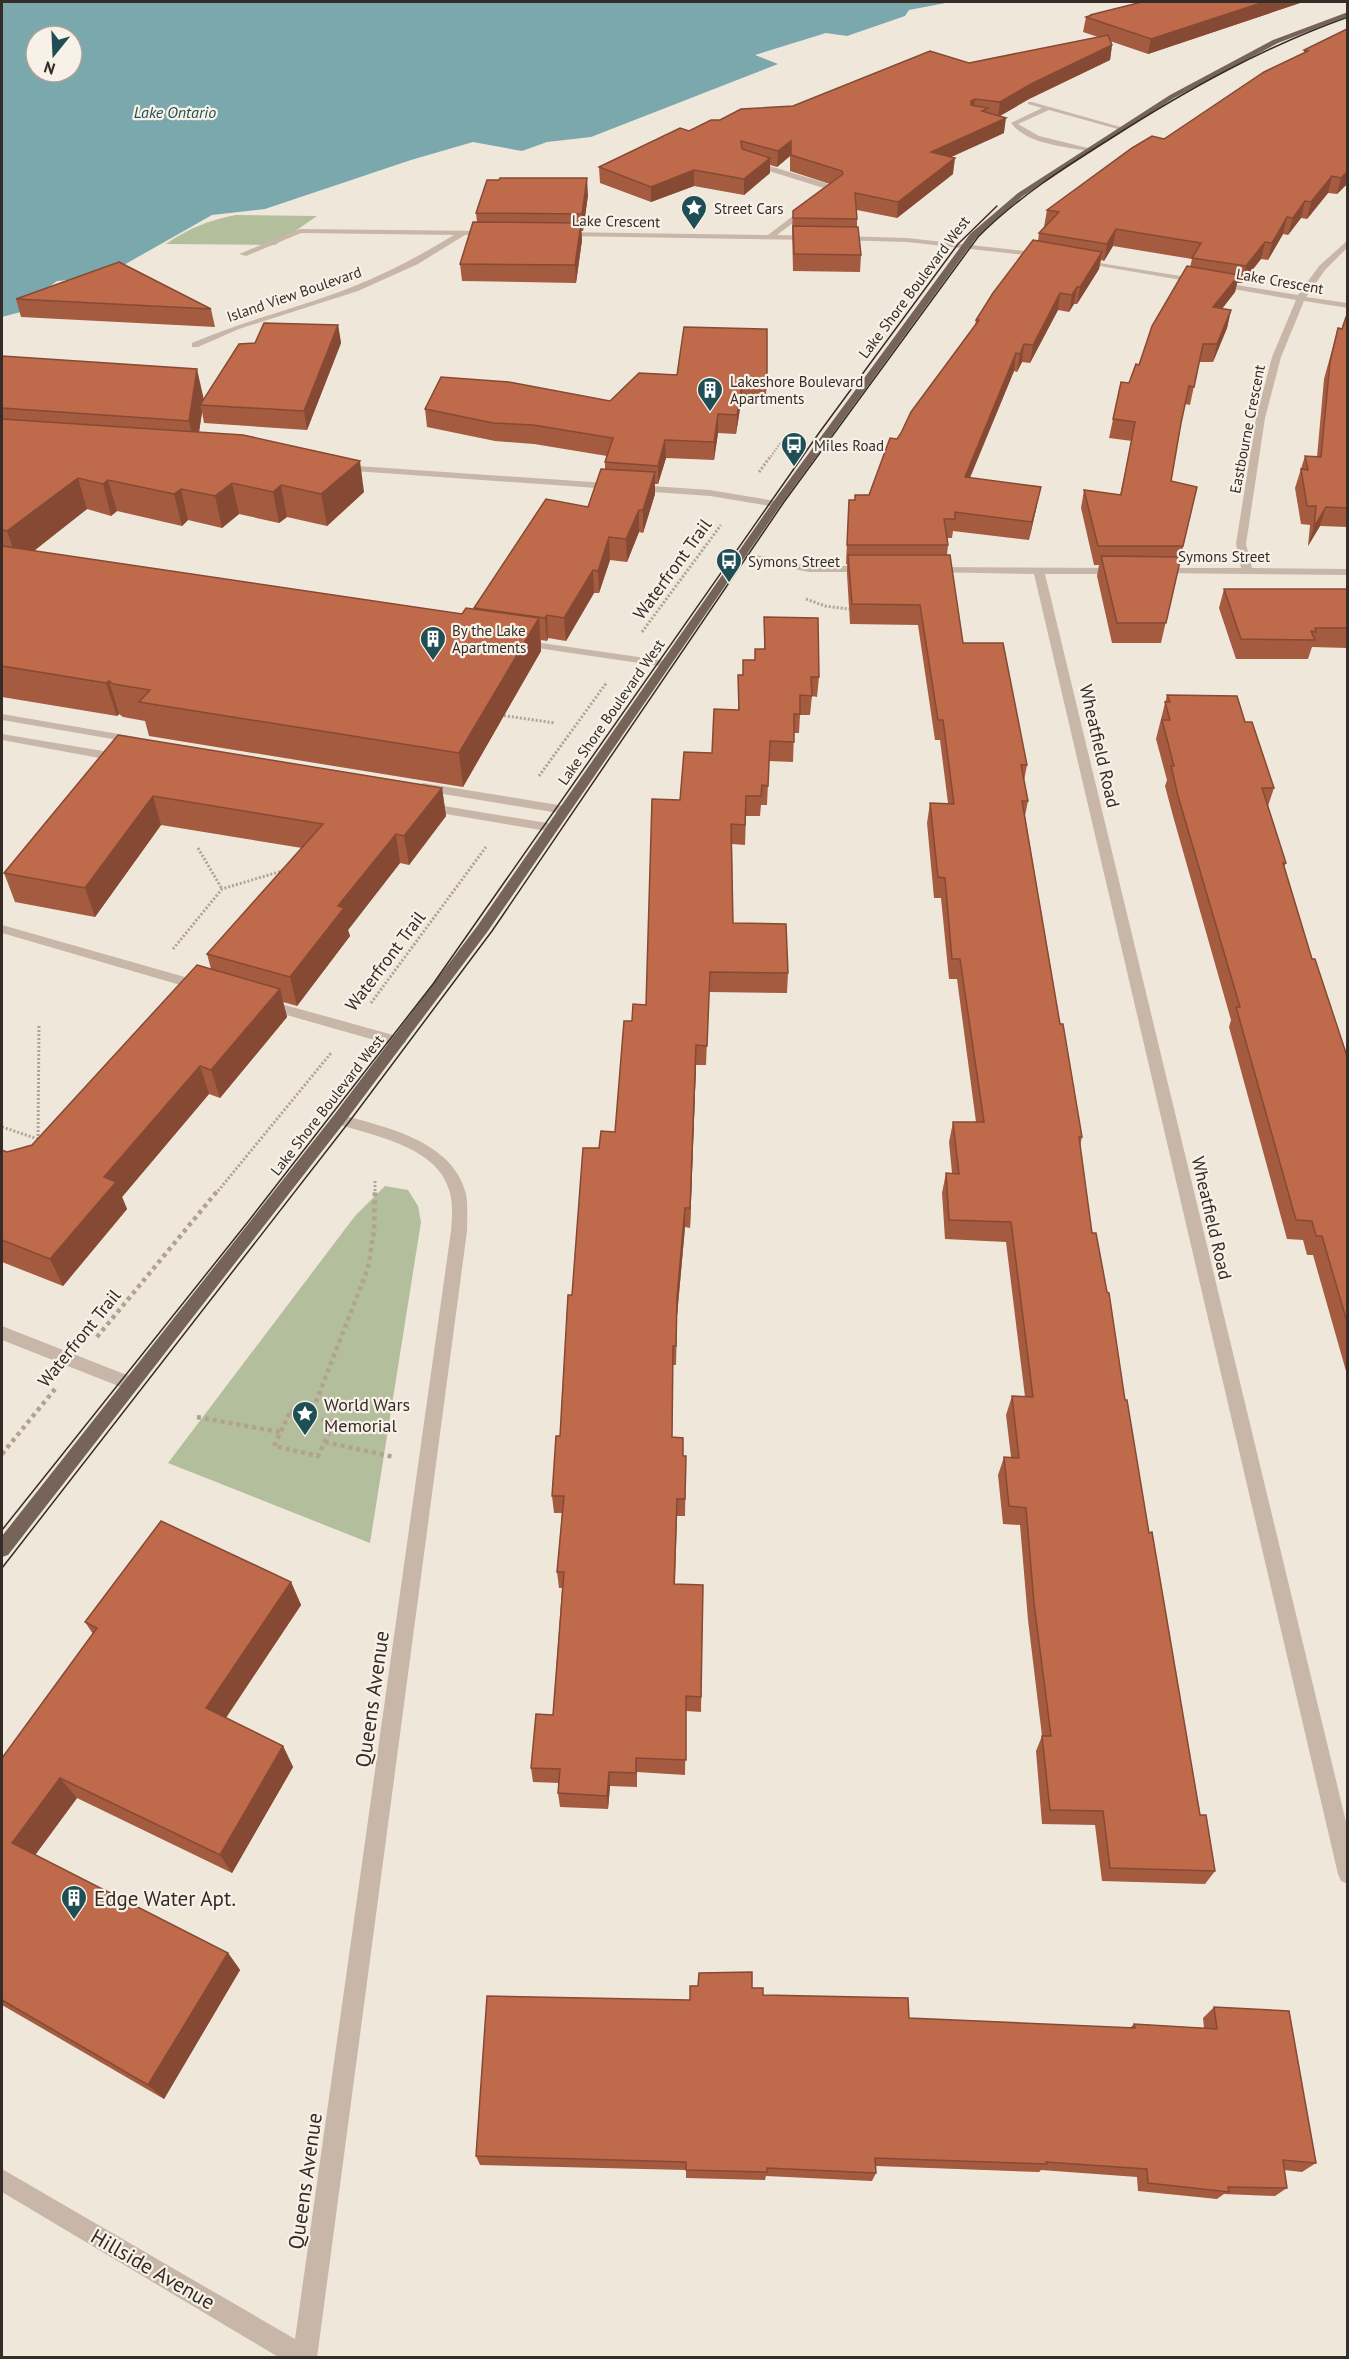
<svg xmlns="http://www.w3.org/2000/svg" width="1349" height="2359" viewBox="0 0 1349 2359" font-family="'PT Sans',sans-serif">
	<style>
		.green { fill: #b2be9c }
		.water { fill: #7ba8ac; fill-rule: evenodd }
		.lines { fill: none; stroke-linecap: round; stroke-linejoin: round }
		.path-far2 { stroke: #b3a192; stroke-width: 2; stroke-dasharray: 1.5 1.5; stroke-linecap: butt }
		.path-far1 { stroke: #b3a192; stroke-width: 3; stroke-dasharray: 2 2; stroke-linecap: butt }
		.path { stroke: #b3a192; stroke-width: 4.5; stroke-dasharray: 4 4; stroke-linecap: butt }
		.service { fill: #c8b7a8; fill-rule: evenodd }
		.minor { fill: #c8b7a8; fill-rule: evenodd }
		.primary { fill: #766459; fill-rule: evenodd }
		.tram { stroke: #352c28; stroke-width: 1.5 }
		.wall { fill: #a45b40 }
		.shaded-wall { fill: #864a34 }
		.building { fill: #bf6a4a; stroke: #864a34; stroke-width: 1.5 }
		.labels { text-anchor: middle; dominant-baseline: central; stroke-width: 4.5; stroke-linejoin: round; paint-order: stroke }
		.far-poi-label { font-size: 15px; fill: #352c28; stroke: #f8f1e7; text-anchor: start }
		.far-street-label { font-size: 15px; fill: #352c28; stroke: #f8f1e7 }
		.far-water-label { font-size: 16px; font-style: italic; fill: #1f4f54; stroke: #f8f1e7 }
		.street-label { font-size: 18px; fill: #352c28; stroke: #f8f1e7 }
		.poi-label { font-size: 18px; fill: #352c28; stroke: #f8f1e7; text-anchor: start }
		.near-street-label { font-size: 21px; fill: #352c28; stroke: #f8f1e7 }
		.near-poi-label { font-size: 21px; fill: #352c28; stroke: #f8f1e7; text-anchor: start }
	</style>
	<rect width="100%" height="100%" fill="#f0e7db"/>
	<g class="green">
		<path d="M236,215L317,216L275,245L166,244C189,228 209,220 236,215Z"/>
		<path d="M385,1186L408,1190L418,1206L421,1222L370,1543L168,1463L355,1216Z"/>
	</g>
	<path class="water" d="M2,2H951L909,10L905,16L847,36L826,33L755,55L778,64L591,137L547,142L522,151L473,142L411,160L265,209L212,215L115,270L82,279L57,281L37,296L43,306L2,317ZM36,36H72V72H36Z"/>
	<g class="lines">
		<path class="path-far2" d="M769,459L781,442"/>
		<g class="path-far1">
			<path d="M759,472L770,457"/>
			<path d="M806,599L825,606L849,609"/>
			<path d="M642,632L721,525"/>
			<path d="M500,715L555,723"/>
			<path d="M539,776L607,682"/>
			<path d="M198,848L222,889"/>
			<path d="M173,949L222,889L285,870"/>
			<path d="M371,1003L486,847"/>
			<path d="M2,1127L38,1139L41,1137"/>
			<path d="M38,1140L39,1025"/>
			<path d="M218,1191L331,1053"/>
			<path d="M375,1191V1181"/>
		</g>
		<g class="path">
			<path d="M97,1337L219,1189"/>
			<path d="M290,1412L334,1422L318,1456L274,1446Z"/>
			<path d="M197,1417L280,1432"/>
			<path d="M310,1417L368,1268L374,1231L375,1189"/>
			<path d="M325,1442L394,1457"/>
			<path d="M2,1454L55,1389"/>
		</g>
		<g class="service">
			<path d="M1028,102H1032L1124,128L1121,130L1049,110L1018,124L1039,136L1092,149L1088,151C1063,146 1027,144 1011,123L1042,108L1028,104Z"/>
			<path d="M521,640L666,661L672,664L666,667L517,645L516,643Z"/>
			<path d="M2,714L136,737L142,740L136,743L2,720Z"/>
			<path d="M2,734L121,754L127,758L121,762L2,740Z"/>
			<path d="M423,783L565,806L571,810L565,814L419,790L417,787Z"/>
			<path d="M426,803L553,824L559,828L553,832L422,810L420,807Z"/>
			<path d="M2,925L206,983L208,986L201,991L2,933Z"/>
			<path d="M267,1000L404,1038L406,1042L399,1047L262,1008L260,1005L262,1002Z"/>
		</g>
		<g class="minor">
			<path d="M750,160L839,187L840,189L832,196H826L830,190L747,164Z"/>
			<path d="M806,206L813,208L777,235L816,236L817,238L813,240L561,236L557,234L561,232L768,235Z"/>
			<path d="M300,229L489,231L493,233L489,235H465L418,264L358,291L239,329L198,347H192V343C245,320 299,308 352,287C388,273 421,255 454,235L301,233L246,256L239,254Z"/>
			<path d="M840,236L907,238L1043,253L1047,255L1043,257L907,242L837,240L836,238Z"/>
			<path d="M1348,240V247L1325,270L1306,297L1348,303V308L1304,301L1281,357L1265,418L1246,544L1252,568L1348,569V575L1153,573L1152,571L1157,568H1241L1236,544L1256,418L1272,357L1296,300L1077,262L1081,260L1298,295L1319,266Z"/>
			<path d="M343,465L710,490L776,501L781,504L776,507L710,496L340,470L338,468Z"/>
			<path d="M741,552L809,566H866L871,569L866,572H809L737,557L736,555Z"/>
			<path d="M932,567L1118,568L1123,571L1118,574H1045L1348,1830V1884L1341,1881L1338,1874L1034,574L928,572V568Z"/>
			<path d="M339,1114C384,1127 453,1140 466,1194C468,1206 467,1219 467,1231L317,2358H280L2,2192V2169L295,2339L451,1231C452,1219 453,1205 450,1193C439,1146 373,1136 334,1123L332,1119Z"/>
			<path d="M2,1326L137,1379L139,1384L137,1389L131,1391L2,1340Z"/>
		</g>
		<path class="primary" d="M1348,12V16L1278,43L1174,98L1023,196L976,238L780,506L488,931L344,1123L8,1555L2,1557V1536L334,1115L478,925L773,502L970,234L1018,193L1170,95L1273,40Z"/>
		<g class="tram">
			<path d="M2,1530L247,1223L433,984L819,433L958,244L997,206"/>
			<path d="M2,1568L349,1122L492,931L784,502L978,237C1018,197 1065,167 1113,137C1188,89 1264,47 1348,17"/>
		</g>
	</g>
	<g class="wall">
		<path d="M1138,3V2H1303L1148,54L1110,41L1112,45L1110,60L1029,99L1000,116L1004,133L951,157L953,174L897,218L857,210V227L861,255L860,272L793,271L792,228L793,211L830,184L790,171V156L777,167L770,165V173L744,195L694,186L651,202L600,183L599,167L689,131L720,120L793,106L969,63L1098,37L1083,32L1086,17L1090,16V15Z"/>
		<path d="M1347,29V184L1337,194L1328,193L1307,219L1301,218L1288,235L1283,234L1268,260L1261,259L1242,283H1237L1235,292L1222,309L1231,310L1227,328L1213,362H1199L1190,405L1185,404L1181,423L1171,481L1197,487L1161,643H1112L1097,576L1099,565H1094L1081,508L1084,490L1120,495L1132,441L1109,438L1121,382L1129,383L1190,267L1192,259L1113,246L1104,261L1101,260L1099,269L1077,304H1074L1069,312L1058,310L1030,363L1022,362L1017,372L1014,371L970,478L1037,505L1029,540L953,531L952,538H947L948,545L947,555L963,643L1027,765L1024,781L1028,801L1025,816L1060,1024L1082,1137L1080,1146L1092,1233L1125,1400L1200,1815L1215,1871L1205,1884L1102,1881L1095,1825L1042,1824L1036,1751L1042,1736L1028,1620L1020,1525L1003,1524L998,1475L1004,1457H1011L1006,1415L1012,1396L1025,1397L1006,1242L945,1239L942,1193L946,1173H952L949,1142L953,1122H976L957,979H949L941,898H934L927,823L930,803H948L940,740H935L918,625L850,624L847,574V564H846L849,500H855L869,495L897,439L975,326L976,320L1038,241L1039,233L1044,227L1047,210L1304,53V50Z"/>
		<path d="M588,195L583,231H581L582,240L576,283L462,281L460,264L477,222L476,213Z"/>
		<path d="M16,299L211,309L215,327L21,317Z"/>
		<path d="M1347,317V527L1320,526L1308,546L1310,525L1301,524L1295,488L1305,456L1317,457L1324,379L1338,328L1342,329Z"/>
		<path d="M338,325L341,343L307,430L204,423L202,412L199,432L364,492L327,526L287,517L279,523L239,514L222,528L188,520L182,526L117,511L111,516L87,509L34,551L462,614L474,609V608L588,507L605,469V462L607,456L534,444L495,441L427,427L425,409L610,401L639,373L767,379L766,397L742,396L736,434L718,433L714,460L666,458L658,484H655V494L643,533L639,532L627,562L610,560L599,593H594L566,641L548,638L547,641L541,640V651L463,787L149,736L145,721L123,717L119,714L117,716L2,697V356L204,399L255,343Z"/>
		<path d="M1224,589H1347V648L1312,647L1308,659H1236L1219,608Z"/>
		<path d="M764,617L819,677L817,697L812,696L810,715H800L799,733H794L793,762L769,761L767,805H761L760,816H746L745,845L732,844L733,923L788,973L787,993L709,992L706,1065H696L690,1228L685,1227L677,1316L676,1365H673L672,1437L683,1456H686L685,1516H677L675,1585H703L701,1712L686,1711L685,1775L637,1772V1787L610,1786L608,1809L560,1807L558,1793L559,1783L533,1782L531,1768L553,1715L562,1588H559L557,1572L562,1513H554L552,1496L560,1436L572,1295L599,1148L615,1132L632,1021L646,1005L680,800L712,753L738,710V675H743L764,649Z"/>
		<path d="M1167,695L1245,722L1274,788L1268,806L1286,863L1284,867L1312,959L1347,1056V1371H1346L1313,1255H1307L1303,1240L1287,1239L1229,1027L1231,1020L1173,816L1165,786L1167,780L1156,739Z"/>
		<path d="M118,735L442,788L446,816L409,865L400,863L348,930L350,936L297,1006L283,1002L287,1017L220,1098L209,1094L122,1197L127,1209L63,1286L2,1262V1150L7,1152L32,1145L211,969L207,954L302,848L161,825L95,917L15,902L4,873Z"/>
		<path d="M291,1582L301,1605L225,1718L283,1746L293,1767L232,1873L77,1798L35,1855L228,1953L240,1970L164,2099L2,2005V1758L93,1634L85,1622Z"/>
		<path d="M752,1988L763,1995L909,2018L1130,2028L1134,2024L1204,2028L1203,2018L1214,2007L1316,2163L1302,2172L1284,2170L1287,2188L1275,2196L1224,2194L1217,2199L1138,2191L1137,2177L1041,2170L1039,2172L876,2166V2173L872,2181L766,2176L765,2180L686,2178V2170L480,2165L476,2156L690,2000Z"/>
	</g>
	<g class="shaded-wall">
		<path d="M1264,2H1303L1148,54L1151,39Z"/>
		<path d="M1112,45L1110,60L1029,99L998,117L1000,102L1031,84Z"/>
		<path d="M975,99L973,114L971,101Z"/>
		<path d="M1006,118L1004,133L929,167L931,152Z"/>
		<path d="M791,141L790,156L777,167L778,151Z"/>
		<path d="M770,158V173L744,195V179Z"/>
		<path d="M955,158L953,174L897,218L898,202Z"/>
		<path d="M694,170V186L651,202V187Z"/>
		<path d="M1347,172V184L1337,194L1341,178Z"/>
		<path d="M1332,176L1328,193L1307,219L1311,202Z"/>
		<path d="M587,178L588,195L583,231L582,214Z"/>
		<path d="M1305,201L1301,218L1288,235L1293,218Z"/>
		<path d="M1287,217L1283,234L1268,260L1272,243Z"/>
		<path d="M581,223L582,240L576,283L575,265Z"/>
		<path d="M1116,229L1113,246L1104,261L1107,244Z"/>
		<path d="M1265,242L1261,259L1242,283L1246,266Z"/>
		<path d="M1102,252L1099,269L1077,304L1080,287Z"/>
		<path d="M1239,275L1235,292L1209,325L1213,307Z"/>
		<path d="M1077,287L1074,304L1069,312L1072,295Z"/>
		<path d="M1060,293L1058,310L1030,363L1033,345Z"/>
		<path d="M1231,310L1227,328L1213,362L1217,344Z"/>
		<path d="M338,325L341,343L307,430L304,411Z"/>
		<path d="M1024,344L1022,362L1017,372L1020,354Z"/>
		<path d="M1016,353L1014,371L962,496L965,477Z"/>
		<path d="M197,369L204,400L200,405L202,412L196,452L189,421Z"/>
		<path d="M743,378L742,396L736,434L737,415Z"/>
		<path d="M718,414V433L714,460V442Z"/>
		<path d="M665,440L666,458L658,484V466Z"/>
		<path d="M360,461L364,492L327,526L321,494Z"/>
		<path d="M655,472V494L643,533V510Z"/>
		<path d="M78,478L87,509L18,563L7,531Z"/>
		<path d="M108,480L117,511L111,516L103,484Z"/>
		<path d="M232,483L239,514L222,528L215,496Z"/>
		<path d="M281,485L287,517L279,523L273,492Z"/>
		<path d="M1041,487L1037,505L1029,540L1032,522Z"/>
		<path d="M181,489L188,520L182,526L174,494Z"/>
		<path d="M1326,507L1320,526L1308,546L1314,527Z"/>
		<path d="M639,510V532L627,562L626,539Z"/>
		<path d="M609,537L610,560L599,593L598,571Z"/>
		<path d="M593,570L594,593L566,641L564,618Z"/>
		<path d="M547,615L548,638L547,641L545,618Z"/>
		<path d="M539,618L541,651L463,787L459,753Z"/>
		<path d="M109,681L119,714L117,716L106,683Z"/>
		<path d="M442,788L446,816L409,865L404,836Z"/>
		<path d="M153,796L161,825L95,917L85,888Z"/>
		<path d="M396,834L400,863L348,930L350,936L297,1006L290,977L338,906Z"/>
		<path d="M280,989L287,1017L220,1098L211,1070Z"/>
		<path d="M696,1045V1065L690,1228V1208Z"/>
		<path d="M200,1066L209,1094L122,1197L127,1209L63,1286L50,1259L104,1177Z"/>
		<path d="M685,1208V1227L677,1316L676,1365L677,1297Z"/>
		<path d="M291,1582L301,1605L218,1730L206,1708Z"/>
		<path d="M283,1746L293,1767L232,1873L220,1855Z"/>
		<path d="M609,1772L610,1786L608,1809L607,1796Z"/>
		<path d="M60,1778L77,1798L30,1862L12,1843Z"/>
		<path d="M228,1953L240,1970L164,2099L148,2085Z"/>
	</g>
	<g class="building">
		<path d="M1142,2H1264L1151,39L1086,17L1092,15H1090Z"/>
		<path d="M1347,29V172L1341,178L1332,176L1311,202L1305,201L1293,218L1287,217L1272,243L1265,242L1246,266L1192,258L1201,243L1116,229L1107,244L1039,233L1059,212L1047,210L1132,148L1152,136L1164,139L1264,72L1308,51L1304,50Z"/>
		<path d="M1108,35L1112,45L1031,84L1000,102L975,99L971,101V105L988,108L982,111L1006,118L931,152L955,158L898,202L855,193L857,219L793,218V211L843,174L842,171L791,155V141L778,151L741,141L742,149L770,158L744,179L694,170L651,187L599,167L680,128L689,131L711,120H720L741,109L793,106L930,51L969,63Z"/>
		<path d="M500,178H587L582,214L476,213L487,180H499Z"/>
		<path d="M473,222L581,223L575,265L460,264Z"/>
		<path d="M793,226L858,227L861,255L794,254Z"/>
		<path d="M1033,240L1102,252L1080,287H1077L1072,295L1060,293L1033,345L1024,344L1020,354L1016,353L965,477L1041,487L1032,522L955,512V519H944L948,545H847L849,500H855V495H869L890,438L897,439L901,433L911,412L979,320H976L993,293Z"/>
		<path d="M119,262L211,309L16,299Z"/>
		<path d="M1187,266L1239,275L1213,307L1231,310L1217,344H1203L1194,387L1189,386L1181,423L1171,481L1197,487L1183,546H1098L1084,490L1121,495L1135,422L1113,419L1121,382L1129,383L1136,364L1139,365L1152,326Z"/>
		<path d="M1346,317H1347V508L1326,507L1314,527L1316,506H1307L1301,469L1308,470L1305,456L1321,457L1330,362L1338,328L1342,329Z"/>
		<path d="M264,323L338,325L304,411L200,405L239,344L255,343Z"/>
		<path d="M684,327L767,329V379L743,378L737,415L718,414L714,442L665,440L658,466L605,462L613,438L533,425L493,423L425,409L441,377L509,382L610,401L639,373L677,375Z"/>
		<path d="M2,356L197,369L189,421L2,408Z"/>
		<path d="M2,419L243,435L360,461L321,494L281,485L273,492L232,483L215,496L181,489L174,494L108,480L103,484L78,478L7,531L2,530Z"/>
		<path d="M601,469L655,472L643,510H639L626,539L609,537L598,571L593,570L564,618L547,615L545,618L474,608L546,499L588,507Z"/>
		<path d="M2,546L462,614L466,608L539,618L459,753L139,702L150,690L113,684L109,681L106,683L2,666Z"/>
		<path d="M848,555H950L963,643H1003L1027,765H1021L1028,801H1022L1060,1024H1063L1082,1137H1079L1092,1233H1096L1107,1292L1109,1293L1125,1400H1127L1149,1533L1152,1532L1200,1815H1206L1215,1871L1110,1868L1103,1811L1050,1810L1042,1736H1051L1034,1603L1026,1508L1009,1506L1004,1457L1019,1458L1012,1396L1033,1397L1011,1222L949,1220L946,1173L959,1174L953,1122H984L960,959H952L945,878L938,877L930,803L954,804L943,720H938L920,605L852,604Z"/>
		<path d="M1101,556L1181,557L1166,623H1117Z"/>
		<path d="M1224,589H1347V628H1315L1316,632L1311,631L1315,640L1241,639Z"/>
		<path d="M764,617L818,618L819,677H811L812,696L800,695V714H794V742L770,741L768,786L762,785L761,796H746L745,825L731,824L733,923L786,924L788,973L710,972L707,1046L696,1045L690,1208H685L677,1297L676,1346H673L672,1437L683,1438V1456H686L685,1499H677L674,1584L703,1585L701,1697L686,1696V1760L636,1758V1773L609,1772L607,1796L558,1793L560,1769L531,1768L536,1714L553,1715L564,1572H557L564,1496H552L556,1436H560L568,1295H572L583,1148H599L601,1131L615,1132L624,1021H632L633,1004L646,1005L652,799L680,800L684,752L712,753L714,709L739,710L738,675H743V660H755V649H765Z"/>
		<path d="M1167,695L1237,696L1245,722H1252L1274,788H1262L1286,863H1283L1312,959H1315L1347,1056V1322L1322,1236H1316L1312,1221L1296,1220L1236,1007H1240L1178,796L1171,766H1174L1162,720H1170L1165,702H1170Z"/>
		<path d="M118,735L442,788L404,836L396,834L338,906L344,908L290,977L207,954L323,824L153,796L85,888L4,873Z"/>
		<path d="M197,965L280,989L211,1070L200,1066L104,1177L116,1182L50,1259L2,1240V1150L7,1152L32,1145Z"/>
		<path d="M161,1521L291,1582L206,1708L283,1746L220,1855L60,1778L12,1843L228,1953L148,2085L2,2000V1758L97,1628L85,1622Z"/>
		<path d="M752,1972V1988H763V1995L908,1998L909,2018L1135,2028L1134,2024L1217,2029L1214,2007L1289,2011L1316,2163L1283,2160L1287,2188L1228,2187L1229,2192L1148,2183L1147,2169L1046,2162L1047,2164L875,2158L876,2173L767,2168V2172L686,2170V2162L476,2156L487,1996L690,2000V1986H698L699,1973Z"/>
	</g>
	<defs>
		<symbol id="sight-pin" viewBox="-11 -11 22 30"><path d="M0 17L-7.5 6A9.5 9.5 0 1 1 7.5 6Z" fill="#1f4f54" stroke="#f8f1e7"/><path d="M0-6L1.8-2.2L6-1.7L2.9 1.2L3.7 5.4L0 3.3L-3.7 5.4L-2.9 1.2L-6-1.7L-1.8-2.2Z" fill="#fff"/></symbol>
		<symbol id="building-pin" viewBox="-11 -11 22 30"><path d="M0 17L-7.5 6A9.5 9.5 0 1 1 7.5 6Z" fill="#1f4f54" stroke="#f8f1e7"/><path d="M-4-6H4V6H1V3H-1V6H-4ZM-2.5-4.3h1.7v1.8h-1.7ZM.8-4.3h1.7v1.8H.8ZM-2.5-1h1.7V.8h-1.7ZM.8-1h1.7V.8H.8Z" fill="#fff"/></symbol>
		<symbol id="bus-pin" viewBox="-11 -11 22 30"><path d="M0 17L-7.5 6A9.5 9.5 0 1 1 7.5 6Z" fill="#1f4f54" stroke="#f8f1e7"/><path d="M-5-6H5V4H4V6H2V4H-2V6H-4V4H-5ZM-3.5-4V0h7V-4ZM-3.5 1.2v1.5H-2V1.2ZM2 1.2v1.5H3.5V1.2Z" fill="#fff"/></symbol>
	</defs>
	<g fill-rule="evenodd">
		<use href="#sight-pin" x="679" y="193" width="30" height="40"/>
		<use href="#building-pin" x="695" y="375" width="30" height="40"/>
		<use href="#bus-pin" x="779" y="430" width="30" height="40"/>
		<use href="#bus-pin" x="714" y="546" width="30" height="40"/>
		<use href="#building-pin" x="418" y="624" width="30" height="40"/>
		<use href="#sight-pin" x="290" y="1399" width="30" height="40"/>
		<use href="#building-pin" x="59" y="1883" width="30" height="40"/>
	</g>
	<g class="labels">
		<g class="far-poi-label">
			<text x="714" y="208">Street Cars</text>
			<text x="730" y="381">Lakeshore Boulevard<tspan x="730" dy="17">Apartments</tspan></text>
			<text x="814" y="445">Miles Road</text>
			<text x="748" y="561">Symons Street</text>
			<text x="452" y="630">By the Lake<tspan x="452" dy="17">Apartments</tspan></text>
		</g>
		<g class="far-street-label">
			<text transform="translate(616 221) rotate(1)">Lake Crescent</text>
			<text transform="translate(1280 281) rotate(10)">Lake Crescent</text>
			<text transform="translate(914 287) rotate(-53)">Lake Shore Boulevard West</text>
			<text transform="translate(294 294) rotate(-19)">Island View Boulevard</text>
			<text transform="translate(1247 429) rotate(-79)">Eastbourne Crescent</text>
			<text x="1224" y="556">Symons Street</text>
			<text transform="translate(611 712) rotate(-55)">Lake Shore Boulevard West</text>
			<text transform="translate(327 1105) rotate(-52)">Lake Shore Boulevard West</text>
		</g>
		<g class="far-water-label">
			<text x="175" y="112">Lake Ontario</text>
		</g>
		<g class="street-label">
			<text transform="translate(672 569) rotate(-54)">Waterfront Trail</text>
			<text transform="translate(1100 746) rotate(77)">Wheatfield Road</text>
			<text transform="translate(385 961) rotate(-53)">Waterfront Trail</text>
			<text transform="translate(1212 1218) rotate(77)">Wheatfield Road</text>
			<text transform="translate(79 1338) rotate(-51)">Waterfront Trail</text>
		</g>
		<g class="poi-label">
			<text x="324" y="1404">World Wars<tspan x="324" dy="21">Memorial</tspan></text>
		</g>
		<g class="near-street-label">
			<text transform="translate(372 1699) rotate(-82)">Queens Avenue</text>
			<text transform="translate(305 2181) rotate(-82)">Queens Avenue</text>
			<text transform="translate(153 2269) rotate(30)">Hillside Avenue</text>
		</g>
		<g class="near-poi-label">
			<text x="94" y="1898">Edge Water Apt.</text>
		</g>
	</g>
	<rect width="1349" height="2359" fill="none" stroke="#352c28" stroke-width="6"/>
	<g transform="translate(54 54) rotate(198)"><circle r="28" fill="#f8f1e7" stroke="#aaa29b" stroke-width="1.5"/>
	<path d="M0-4.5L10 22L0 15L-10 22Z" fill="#1f4f54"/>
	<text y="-9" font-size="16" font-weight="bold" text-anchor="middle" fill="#352c28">N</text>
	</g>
</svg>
